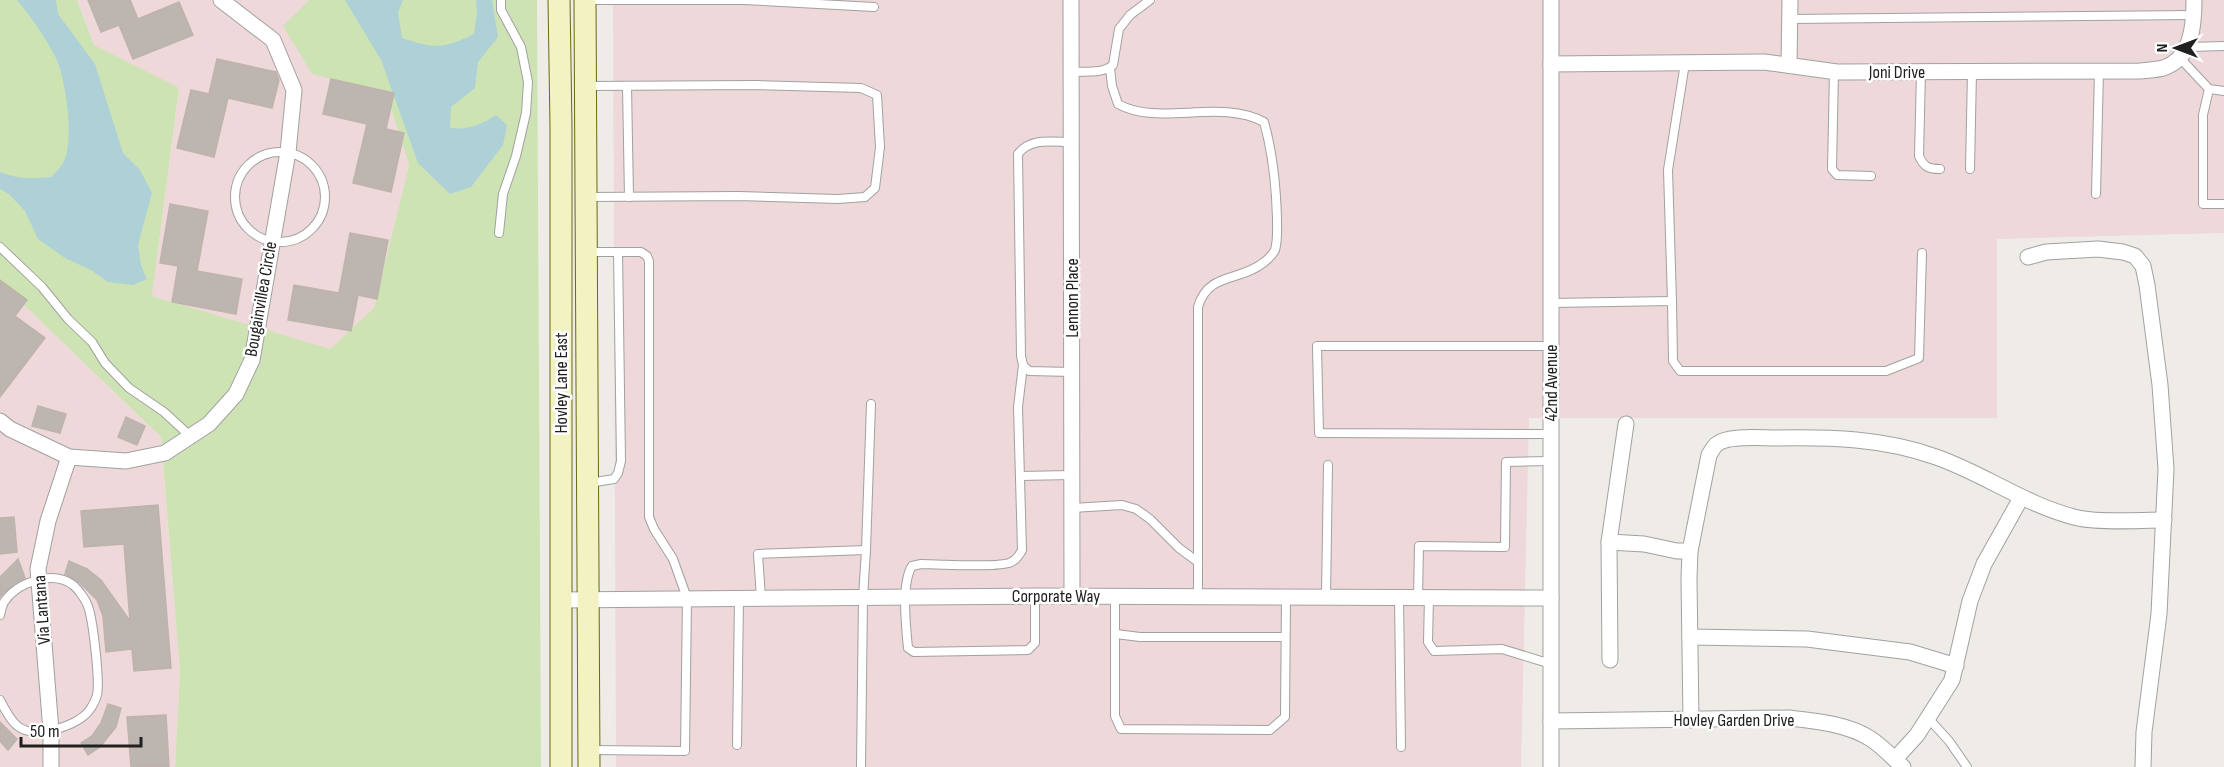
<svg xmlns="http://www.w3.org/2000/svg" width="2224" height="767" viewBox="0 0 2224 767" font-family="'Sofia Sans Condensed',sans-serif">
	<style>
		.commercial { fill: #eed8d9 }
		.grass { fill: #cee3b3 }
		.water { fill: #add1d7 }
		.building { fill: #bcb5b0; stroke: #bfb3ab; stroke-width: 1.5 }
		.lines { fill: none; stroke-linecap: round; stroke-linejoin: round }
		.lane-casing { stroke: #a1a1a1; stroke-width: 10 }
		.street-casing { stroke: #a1a1a1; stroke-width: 17 }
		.secondary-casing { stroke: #676b12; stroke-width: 23 }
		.lane { stroke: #fff; stroke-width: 8 }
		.street { stroke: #fff; stroke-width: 15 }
		.secondary { stroke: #f2f2c2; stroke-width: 21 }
		.labels { text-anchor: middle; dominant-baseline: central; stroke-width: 5; stroke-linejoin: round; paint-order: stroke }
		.street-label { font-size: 18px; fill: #202020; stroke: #fff }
	</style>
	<rect width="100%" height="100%" fill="#efece7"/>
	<g class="commercial">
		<path d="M77,0H309L284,26L386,93L409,165L374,308L330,350L152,296L179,89L94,45Z"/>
		<path d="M613,0H2224V233L1997,239V418H1529L1521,767H616Z"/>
		<path d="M0,282L161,437L180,672L175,767H0Z"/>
	</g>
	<path class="grass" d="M0,0H77L94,45L179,88L152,296L330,349L374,308L409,165L386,93L312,74L283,26L309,0H537L541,767H175L180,672L161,437L0,282Z"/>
	<g class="water">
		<path d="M17,0H56L58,14L95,64L123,153L140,170L152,193L138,245L141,265L147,279L133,285L108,282L91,270L65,258L38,239L25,211L9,194L0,189V172C18,179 32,179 51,177C55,173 60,168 63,163C75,142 66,80 56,58C45,37 32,18 17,0Z"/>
		<path d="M345,0H403L398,13L402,38C434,49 444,49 474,34L477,13L476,0H492L498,37L478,62L475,88L451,107L450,128C468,130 481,125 496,115L507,125L503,145L471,187L450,194L418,163L381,60Z"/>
	</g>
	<g class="building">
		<path d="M88,0H130L138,19L179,2L193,35L133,59L119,25L101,32Z"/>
		<path d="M217,59L276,72L279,80L272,108L228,98L214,157L177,148L191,90L209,94Z"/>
		<path d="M331,79L394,93L386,129L404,133L391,192L353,183L367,124L323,114Z"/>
		<path d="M170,204L208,211L197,271L242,279L236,314L172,302L178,266L160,263Z"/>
		<path d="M350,233L388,240L377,299L358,295L351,331L288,320L294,285L339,293Z"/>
		<path d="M0,280L27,300L15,316L45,338L0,397Z"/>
		<path d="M38,406L66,414L60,433L32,426Z"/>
		<path d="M126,417L145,426L137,445L118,437Z"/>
		<path d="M158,505L171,668L134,671L132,649L106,652L103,616L97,600L79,582L65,574L69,561L87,569L101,580L130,621L124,544L84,547L81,511Z"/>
		<path d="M14,517L17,552L0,554V518Z"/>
		<path d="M18,559L25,578L14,584L0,597V577Z"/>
		<path d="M108,704L121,708L116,727L100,747L88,755L81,743L92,736L101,723Z"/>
		<path d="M166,715L169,767H131L127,717Z"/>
		<path d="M0,722L17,739L8,750L0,741Z"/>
	</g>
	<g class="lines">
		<defs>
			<g id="lane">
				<path d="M587,0H744L874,7"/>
				<path d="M1790,19L2193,15"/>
				<path d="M2189,47L2224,46"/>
				<path d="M2180,58L2209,89L2224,91"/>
				<path d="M1110,68L1112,86L1118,104C1159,127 1219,98 1264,122C1273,154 1276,184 1277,218C1277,227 1278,240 1275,250C1273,254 1267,260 1263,263C1239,282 1208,272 1198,307V596"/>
				<path d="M1834,71L1832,169L1837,175L1871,176"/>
				<path d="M1921,71L1919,156C1924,167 1928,169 1940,169"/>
				<path d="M1071,72C1085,71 1103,74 1113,65L1119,29L1130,15L1150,0"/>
				<path d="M587,86L756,85L861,88L877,95L880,147L875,188L865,197L838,199L739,196L588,197"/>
				<path d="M627,86L629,197"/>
				<path d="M2209,89L2203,115V204H2224"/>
				<path d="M1072,142C1052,142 1031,137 1018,154L1021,356L1023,365L1029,371L1072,372"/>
				<circle cx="280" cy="197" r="45"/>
				<path d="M1970,169L1972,71"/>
				<path d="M2096,194L2099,71"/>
				<path d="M499,233L503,194L516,156L526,113L528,82L521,47L501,10V0"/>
				<path d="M0,247L42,287L68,319L92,342L105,363L129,388L164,412L190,436"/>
				<path d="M589,252H641L647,256L649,261V517L654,529L673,559L687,598L685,751L591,750"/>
				<path d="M1672,301L1668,170L1685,63"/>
				<path d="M1551,303L1672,301L1673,361L1680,371H1886L1919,358L1922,253"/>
				<path d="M1023,365L1018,407L1022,550C1019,556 1015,561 1009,563C991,568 942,564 921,564L912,566C901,583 906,628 908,648L914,652L1028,650L1035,643V596"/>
				<path d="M1551,434L1319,433L1317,346H1551"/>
				<path d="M1020,476L1072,475"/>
				<path d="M589,483L614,479L618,473L621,461L618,252"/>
				<path d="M1072,508L1122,505L1136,509L1150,519L1179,548L1198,562"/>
				<path d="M866,550L871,404"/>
				<path d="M1115,596V716L1121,729L1270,730L1285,717L1286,597"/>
				<path d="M1326,597L1328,465"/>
				<path d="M1399,597L1401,747"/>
				<path d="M1418,597L1419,546L1505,547L1506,462L1551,461"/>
				<path d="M1429,597L1428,642L1434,651L1502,649L1551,664"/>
				<path d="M761,598L758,554L866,550L863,597L861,767"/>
				<path d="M0,615C1,611 2,606 4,602C17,582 53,570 73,585C78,589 85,599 87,604C93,616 100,682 97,695C96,699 93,705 91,708C83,721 63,728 48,731C20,736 12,724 0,700"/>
				<path d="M1116,634L1140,637H1285"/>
				<path d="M1929,719L1949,741L1967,767"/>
				<path d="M737,745L739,598"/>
			</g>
			<g id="street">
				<path d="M1071,0L1072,596"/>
				<path d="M1551,64L1764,62L1837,72L2140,71C2147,70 2156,70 2163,68C2192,59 2194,25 2194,0"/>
				<path d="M1789,65L1790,0"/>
				<path d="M2028,257L2046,252L2098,249L2123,252L2135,256L2143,266L2147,285L2160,385L2166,469L2159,614L2144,732L2143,767"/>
				<path d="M0,421L10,429L69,457L126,461L165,453L209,424L236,394L252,360L288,152L294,90L273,40L221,0"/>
				<path d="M1609,542L1644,544L1677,551H1690"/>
				<path d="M561,600L1035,596L1551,598"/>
				<path d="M1690,637L1807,639L1910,652L1956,666"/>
				<path d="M1610,660L1609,542L1626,424"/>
				<path d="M1691,720L1689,579L1690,551L1709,455C1711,452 1714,446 1717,444C1728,435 1761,438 1775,438C1830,437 1883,438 1936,457C1985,474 2027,506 2078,518C2100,523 2140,520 2164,520"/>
				<path d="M1551,721L1789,718C1816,721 1848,724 1871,739C1883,747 1893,758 1903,767"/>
				<path d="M1895,759L1917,735L1952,680L1970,601L1984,564L2021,498"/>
				<path d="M51,767V731L38,569L48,521L69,457"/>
				<path d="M1551,767V0"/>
			</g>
			<g id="secondary">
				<path d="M559,0L561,127V767"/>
				<path d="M585,0L589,767"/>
			</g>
		</defs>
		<use href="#lane" class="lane-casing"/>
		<use href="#street" class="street-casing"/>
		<use href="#secondary" class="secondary-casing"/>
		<use href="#lane" class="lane"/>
		<use href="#street" class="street"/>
		<use href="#secondary" class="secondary"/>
	</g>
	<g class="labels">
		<g class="street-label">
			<text x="1897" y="72">Joni Drive</text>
			<text transform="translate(1072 298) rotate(-90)">Lennon Place</text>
			<text transform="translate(261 299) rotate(-80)">Bougainvillea Circle</text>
			<text transform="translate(561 383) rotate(-90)">Hovley Lane East</text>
			<text transform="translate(1551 383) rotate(-90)">42nd Avenue</text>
			<text x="1056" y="596">Corporate Way</text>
			<text transform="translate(42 610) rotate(-94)">Via Lantana</text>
			<text x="1734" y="720">Hovley Garden Drive</text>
		</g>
	</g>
	<g transform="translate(2176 48) rotate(270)" stroke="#ffffff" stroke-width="4.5" paint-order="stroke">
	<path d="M0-4.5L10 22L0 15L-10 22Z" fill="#202020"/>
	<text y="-9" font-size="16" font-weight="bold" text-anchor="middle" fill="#202020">N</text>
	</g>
	<path d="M21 737v9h120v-9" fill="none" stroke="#202020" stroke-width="3"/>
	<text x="30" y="737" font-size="18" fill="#202020" stroke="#ffffff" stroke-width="4.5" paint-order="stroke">50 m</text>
</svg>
